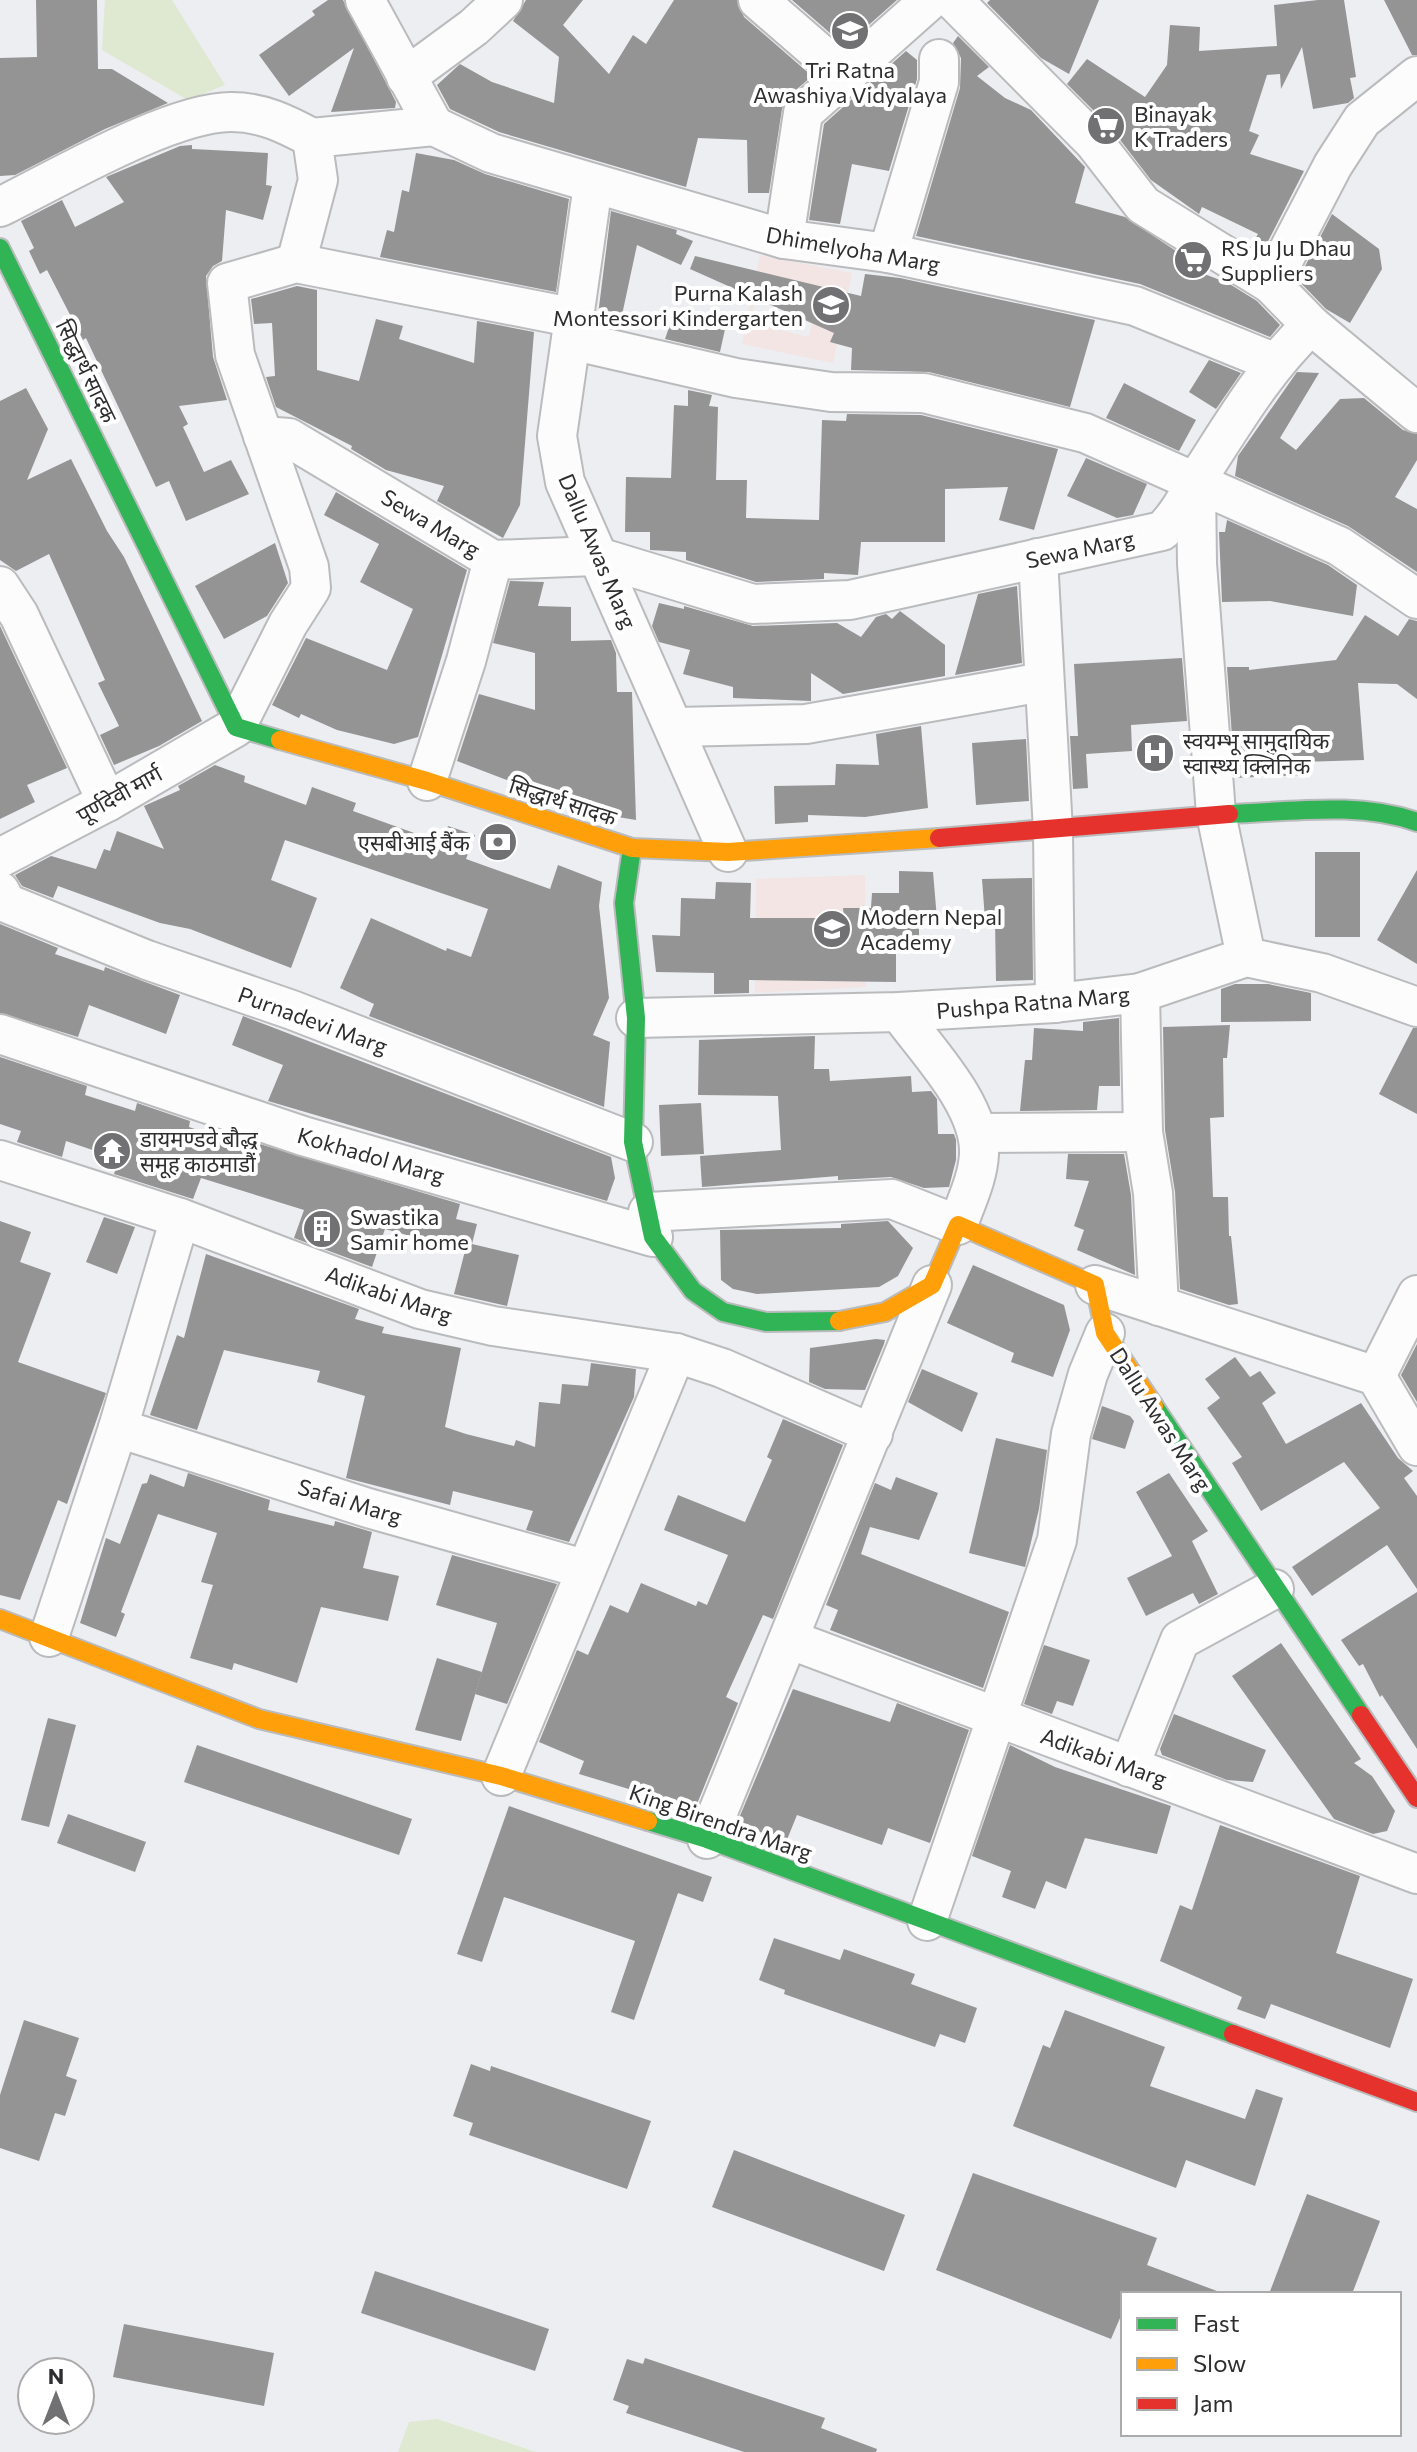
<svg xmlns="http://www.w3.org/2000/svg" width="1417" height="2452" viewBox="0 0 1417 2452" font-family="Commissioner,'Noto Sans Devanagari',sans-serif">
	<style>
		.education { fill: #f2e5e3; fill-rule: evenodd }
		.green { fill: #dfe8d1 }
		.building { fill: #949495 }
		.lines { fill: none; stroke-linecap: round; stroke-linejoin: round }
		.street-casing { stroke: #babbbd; stroke-width: 42 }
		.fast-casing { stroke: #babbbd; stroke-width: 22 }
		.slow-casing { stroke: #babbbd; stroke-width: 22 }
		.jam-casing { stroke: #babbbd; stroke-width: 22 }
		.street { stroke: #fcfcfd; stroke-width: 38 }
		.fast { stroke: #30b455; stroke-width: 18 }
		.slow { stroke: #ff9f0a; stroke-width: 18 }
		.jam { stroke: #e5322d; stroke-width: 18 }
		.labels { text-anchor: middle; dominant-baseline: central; stroke-width: 8; stroke-linejoin: round; paint-order: stroke }
		.poi-label { font-size: 22px; fill: #2e2e30; stroke: #fff; text-anchor: start }
		.street-label { font-size: 22px; fill: #2e2e30; stroke: #fff }
	</style>
	<rect width="100%" height="100%" fill="#edeef1"/>
	<g class="education">
		<path d="M760,255L852,273L833,363L742,344ZM762,273L821,287L809,337L750,323Z"/>
		<path d="M865,875L866,987L755,993L756,879ZM860,908L861,909L844,957L843,909Z"/>
	</g>
	<g class="green">
		<path d="M105,0H172L225,85L188,100L102,50Z"/>
		<path d="M437,2419L536,2452H398L409,2422Z"/>
	</g>
	<g class="building">
		<path d="M36,0H97L98,69H112L168,103L105,129L15,175L0,176V58L37,57Z"/>
		<path d="M328,0H343L396,102L395,108L331,112L354,48L289,96L259,55L315,15L312,11Z"/>
		<path d="M526,0H583L563,25L609,74L633,35L646,44L674,0H737L744,17L812,76L788,97L782,109L769,193H748L747,140L698,138L686,187L499,132L450,109L437,85L460,64L492,82L554,103L559,57L513,21Z"/>
		<path d="M792,0H897L845,46Z"/>
		<path d="M990,0H1099L1069,74L1041,58L987,3Z"/>
		<path d="M1318,0H1344L1356,77L1350,78L1354,98L1348,103L1313,109L1302,47L1281,89L1280,74L1267,75L1249,131L1259,135L1250,154L1304,171L1262,253L1251,246L1258,234L1202,207L1199,214L1151,180L1111,128L1067,84L1087,59L1145,97L1167,65L1170,25L1200,27L1199,51L1277,46L1274,5Z"/>
		<path d="M1384,0H1417V55H1412Z"/>
		<path d="M958,36L989,67L977,76L1005,98L1031,110L1085,167L1075,203L1125,217L1182,255L1178,264L1228,283L1257,301L1280,325L1270,337L1140,284L916,236L960,88L961,58L953,43Z"/>
		<path d="M906,51L917,60V79L889,171L852,164L840,224L809,220L824,124Z"/>
		<path d="M192,145V149L268,153L266,185L272,186L263,220L226,210L222,261L213,266L206,276L213,357L227,400L179,406L188,424L183,427L204,472L231,460L249,494L186,521L169,481L156,487L86,338L83,340L47,270L40,274L29,251L34,248L21,221L62,200L75,227L124,202L106,177L180,146Z"/>
		<path d="M416,153L454,160L485,174L569,199L556,292L380,257L387,230L394,232L402,190L409,192Z"/>
		<path d="M611,211L677,230L676,234L693,241L681,265L637,245L619,329L597,323Z"/>
		<path d="M1332,214L1379,249L1382,269L1350,323L1326,309L1298,280Z"/>
		<path d="M695,256L861,296L865,274L900,278L1095,320L1070,407L929,372L851,370L852,348L830,342L834,333L690,269Z"/>
		<path d="M297,286L317,290V370L359,381L376,319L403,326L399,339L474,363L477,321L534,332L520,505L503,538L437,501L444,486L386,470L351,449L352,446L276,407L266,377L275,376L272,323L254,324L251,299Z"/>
		<path d="M674,313L725,329L720,352L665,339Z"/>
		<path d="M1209,360L1241,373L1216,409L1189,392Z"/>
		<path d="M1297,372L1319,373L1280,438L1296,450L1340,399L1364,398L1403,430L1417,434V460L1395,497L1417,509V572L1348,526L1235,476L1238,456Z"/>
		<path d="M1124,383L1196,420L1179,451L1106,418Z"/>
		<path d="M26,388L48,429L27,480L71,459L107,531L124,557L202,721L159,746L114,765L100,735L119,726L98,683L105,680L49,554L16,571L0,560V401Z"/>
		<path d="M688,390L712,395L709,406L718,407L716,480H747L746,518L819,520L822,420L846,421L847,414L921,415L1058,449L1034,530L999,520L1008,487L945,489V542H861L858,575L824,573V579L756,582L686,560V552L650,550V532H625L626,477L671,478L674,405L688,406Z"/>
		<path d="M1086,458L1147,484L1133,515L1117,518L1067,496Z"/>
		<path d="M336,492L467,570L418,737L394,744L337,730L301,714L299,718L272,705L306,638L387,670L413,609L360,582L379,544L324,515Z"/>
		<path d="M1227,520L1328,565L1357,585L1353,616L1270,601L1222,602L1219,532H1225Z"/>
		<path d="M275,543L288,583L267,616L224,639L195,586Z"/>
		<path d="M510,581L544,582L538,606L571,607V641L611,640L616,653L617,692H632L636,820L606,815L601,813L603,806L550,791L530,789L457,761L479,694L535,710V653L493,643Z"/>
		<path d="M1017,586L1022,663L955,675L978,594Z"/>
		<path d="M659,603L684,609V606L753,626L837,623L861,637L876,617L886,614L892,619L900,611L945,645V676L843,694L811,673V701L733,698V687L683,674L690,650L659,642L652,626Z"/>
		<path d="M1365,615L1398,636L1409,619L1417,621V699L1397,684L1358,683L1364,760L1302,762L1303,775L1235,778L1227,667H1249V670L1336,660Z"/>
		<path d="M0,626L67,768L27,785L35,802L0,819Z"/>
		<path d="M1182,658L1187,721L1131,725L1132,751L1086,754L1088,788L1073,789L1070,736H1078L1074,664Z"/>
		<path d="M921,726L928,808L865,817L808,815V822L775,824L774,786L835,785L836,764L879,765L876,734Z"/>
		<path d="M1026,739L1029,801L976,805L972,743Z"/>
		<path d="M215,765L245,776L244,782L306,805L312,787L356,803L353,811L442,843L448,826L475,835L466,859L550,889L558,865L602,882L599,906L609,998L593,1035L610,1042L604,1107L369,1016L374,1004L340,988L371,918L446,951L447,948L471,957L488,909L285,840L271,880L317,898L291,968L190,929L160,923L58,886L53,898L22,886L15,875L51,856L96,869L104,849L110,851L117,831L164,849L144,806L180,790L178,786Z"/>
		<rect x="1315" y="852" width="45" height="85"/>
		<path d="M1417,870V964L1377,940Z"/>
		<path d="M899,871L933,872L937,919L919,918V942L896,941V982L749,980V993L714,994V973L656,972L652,935L680,936L681,898L715,899L716,882L751,883L750,918H844L843,908H871L872,893H899Z"/>
		<path d="M1032,878L1033,980L996,981L995,920H985L982,879Z"/>
		<path d="M0,924L58,948L55,954L104,971L105,967L180,995L166,1034L89,1005L78,1037L0,1013Z"/>
		<path d="M1235,984H1268L1311,993V1021L1221,1022V989Z"/>
		<path d="M243,1016L611,1157L615,1178L607,1201L268,1101L283,1065L232,1045Z"/>
		<path d="M1119,1018L1120,1086H1099L1097,1110L1020,1111L1025,1060H1032L1034,1028L1083,1031V1022Z"/>
		<path d="M1230,1025L1227,1058H1223L1224,1117L1210,1118L1213,1197H1228L1229,1236H1231L1238,1304L1229,1305L1180,1289L1175,1192L1165,1130L1163,1027Z"/>
		<path d="M1413,1028H1417V1114L1379,1094Z"/>
		<path d="M815,1036L814,1069H829L830,1081L911,1076L912,1092L931,1091L937,1099L938,1134H954L956,1140V1160L949,1187L924,1188L891,1177L838,1180V1176L702,1187L700,1156L781,1150L778,1096L698,1095L699,1040Z"/>
		<path d="M0,1057L87,1086L85,1095L135,1111L137,1103L190,1121L189,1127L238,1144L240,1138L460,1204L456,1219L477,1224L472,1244L519,1255L507,1306L454,1294L465,1251L385,1229L372,1267L294,1238L304,1210L201,1178L193,1199L114,1174L119,1159L66,1141L62,1157L17,1142L21,1131L0,1124Z"/>
		<path d="M701,1103L704,1154L661,1156L659,1105Z"/>
		<path d="M1068,1154H1124L1131,1195L1135,1275L1077,1250L1084,1230L1074,1226L1089,1181L1066,1179Z"/>
		<path d="M104,1217L135,1227L117,1274L86,1262Z"/>
		<path d="M0,1221L31,1232L20,1262L51,1273L18,1362L106,1393L67,1504L58,1500L20,1600L0,1595Z"/>
		<path d="M888,1221L913,1248L898,1276L879,1287L757,1294L733,1289L721,1280L720,1230L841,1228V1224Z"/>
		<path d="M206,1254L359,1309L355,1319L384,1327L382,1333L461,1348L445,1427L466,1434L514,1446L516,1440L535,1447L539,1402L560,1404L562,1384L588,1386L591,1363L636,1369L634,1397L569,1542L526,1530L533,1511L453,1491L450,1505L346,1478L365,1396L317,1382L320,1371L224,1350L197,1430L150,1415L177,1335L184,1338Z"/>
		<path d="M973,1265L1064,1305L1070,1330L1053,1377L1011,1362L1014,1353L947,1323Z"/>
		<path d="M876,1339L885,1340L884,1344L865,1390L825,1389L809,1382L810,1348Z"/>
		<path d="M1417,1344V1402L1401,1375Z"/>
		<path d="M1235,1357L1250,1377L1260,1371L1276,1393L1262,1403L1286,1444L1361,1403L1398,1458L1413,1471L1404,1478L1417,1496V1589L1387,1545L1312,1596L1292,1567L1380,1508L1344,1462L1261,1511L1232,1463L1242,1457L1207,1408L1220,1398L1205,1379Z"/>
		<path d="M922,1369L978,1393L962,1432L908,1402Z"/>
		<path d="M1102,1406L1130,1416L1134,1421L1125,1449L1092,1439Z"/>
		<path d="M783,1419L843,1445L773,1619L763,1615L726,1697L738,1703L695,1809L579,1774L584,1761L539,1742L577,1650L588,1655L610,1605L628,1613L641,1583L696,1606L698,1601L707,1605L728,1555L664,1530L678,1495L745,1522L772,1460L767,1457Z"/>
		<path d="M996,1438L1047,1450L1039,1509L1025,1567L969,1553Z"/>
		<path d="M188,1473L270,1500L268,1510L334,1526L335,1521L372,1532L363,1568L399,1576L388,1621L321,1607L297,1683L234,1663L232,1670L190,1658L213,1585L201,1582L217,1533L158,1514L121,1612L125,1614L116,1637L80,1623L106,1538L120,1544L142,1484L147,1483L150,1474L184,1487Z"/>
		<path d="M1169,1473L1208,1531L1192,1541L1218,1594L1199,1604L1193,1593L1146,1616L1127,1578L1172,1556L1136,1492Z"/>
		<path d="M896,1477L938,1493L919,1540L870,1527L861,1554L1009,1612L983,1688L830,1630L838,1610L826,1605L875,1483L891,1490Z"/>
		<path d="M452,1555L557,1584L507,1704L475,1694L497,1623L436,1605Z"/>
		<path d="M1417,1592V1749L1382,1695L1380,1697L1363,1664L1359,1666L1341,1640Z"/>
		<path d="M1281,1643L1361,1759L1354,1763L1372,1776L1395,1811L1387,1831L1373,1834L1334,1819L1232,1676Z"/>
		<path d="M1044,1645L1090,1660L1073,1706L1057,1701L1052,1714L1024,1704Z"/>
		<path d="M437,1658L482,1672L461,1741L415,1730Z"/>
		<path d="M793,1689L890,1722L897,1703L969,1730L930,1843L888,1828L882,1845L797,1815L786,1842L737,1823Z"/>
		<path d="M1174,1714L1266,1750L1253,1782L1227,1780L1162,1755L1160,1749Z"/>
		<path d="M48,1718L76,1725L49,1827L21,1820Z"/>
		<path d="M197,1745L412,1819L399,1855L184,1782Z"/>
		<path d="M1010,1745L1055,1767L1171,1806L1157,1854L1085,1838L1066,1889L1046,1881L1035,1909L1002,1897L1011,1871L972,1856Z"/>
		<path d="M509,1806L712,1877L703,1902L678,1893L634,2020L611,2012L635,1941L504,1897L482,1962L457,1954Z"/>
		<path d="M68,1814L146,1842L135,1872L57,1843Z"/>
		<path d="M1220,1825L1360,1876L1336,1953L1413,1979L1390,2048L1271,2004L1265,2019L1237,2009L1242,1997L1160,1961L1180,1905L1192,1910Z"/>
		<path d="M774,1938L840,1960L844,1949L915,1974L911,1984L977,2008L965,2043L940,2034L935,2047L784,1994L785,1990L759,1980Z"/>
		<path d="M1065,2010L1165,2047L1150,2086L1245,2119L1256,2089L1283,2098L1255,2186L1186,2160L1176,2188L1013,2126L1043,2045L1050,2048Z"/>
		<path d="M24,2020L79,2038L66,2076L77,2080L65,2116L55,2113L39,2161L0,2148V2095Z"/>
		<path d="M471,2064L490,2071L491,2066L651,2121L627,2189L469,2135L473,2123L453,2116Z"/>
		<path d="M734,2150L905,2215L884,2271L712,2207Z"/>
		<path d="M973,2173L1157,2238L1147,2265L1217,2291L1216,2294H1123V2311L1111,2339L936,2270Z"/>
		<path d="M1307,2194L1380,2221L1352,2294H1269Z"/>
		<path d="M375,2271L549,2329L535,2371L361,2313Z"/>
		<path d="M124,2324L274,2353L264,2406L113,2377Z"/>
		<path d="M645,2358L825,2418L821,2428L877,2449L876,2452H744L626,2413L629,2406L613,2400L627,2359L643,2364Z"/>
	</g>
	<g class="lines">
		<defs>
			<g id="street">
				<path d="M365,0L434,126"/>
				<path d="M758,0L847,77"/>
				<path d="M953,0L1094,142L1143,205L1271,284L1311,325L1417,413"/>
				<path d="M406,77L474,27L503,0"/>
				<path d="M434,126L491,153L784,239L888,253L1135,306L1273,362"/>
				<path d="M593,185L557,436L565,482L728,852"/>
				<path d="M0,207C55,180 172,111 232,112C262,112 286,124 312,138"/>
				<path d="M784,239L803,113L930,0"/>
				<path d="M888,253L939,82V59"/>
				<path d="M296,263L318,180L312,138L434,126"/>
				<path d="M1271,284L1333,165L1362,120L1417,76"/>
				<path d="M571,340L736,378L831,392L924,393L1085,433L1339,546L1417,599"/>
				<path d="M263,436L289,438L493,560L595,556L753,604L850,600L1162,531C1181,513 1189,492 1203,470C1238,416 1264,371 1311,325"/>
				<path d="M1196,483L1197,564L1216,814L1246,957"/>
				<path d="M1038,558L1053,831L1055,1003"/>
				<path d="M0,586L19,615L107,802"/>
				<path d="M676,727L806,724L1043,682"/>
				<path d="M427,781L466,661L493,560"/>
				<path d="M0,858L107,802L236,727L288,624L311,588L309,567L235,355L227,283L296,263L576,318"/>
				<path d="M0,891L6,903L147,960L292,1010L633,1142"/>
				<path d="M1140,993L1143,1132L1153,1193L1159,1306"/>
				<path d="M636,1018L899,1012L1055,1003L1140,993L1246,957L1322,973L1417,1007"/>
				<path d="M0,1034L303,1136L653,1237"/>
				<path d="M978,1133L1143,1132"/>
				<path d="M0,1160L180,1218L420,1309L493,1326L676,1353L722,1368L873,1434"/>
				<path d="M648,1212L892,1199L958,1225C966,1202 978,1178 979,1154C981,1105 927,1051 899,1012"/>
				<path d="M1095,1285L1376,1376L1417,1446"/>
				<path d="M1376,1376L1417,1295"/>
				<path d="M118,1428L368,1508L584,1569"/>
				<path d="M49,1637L118,1428L180,1218"/>
				<path d="M791,1640L1417,1874"/>
				<path d="M1129,1767L1180,1640L1274,1589"/>
				<path d="M501,1776L676,1353"/>
				<path d="M707,1839L932,1285"/>
				<path d="M927,1921L1057,1540L1071,1434L1088,1374L1105,1333"/>
			</g>
			<g id="fast">
				<path d="M0,248L236,727L280,740"/>
				<path d="M1229,814C1290,812 1358,801 1417,822"/>
				<path d="M632,848L624,903L636,1018L633,1142L653,1237L693,1291L723,1312L766,1322L839,1321"/>
				<path d="M1154,1406L1361,1715"/>
				<path d="M648,1821L707,1839L1233,2034"/>
			</g>
			<g id="slow">
				<path d="M280,740L427,781L632,848L728,852L939,838"/>
				<path d="M839,1321L885,1312L932,1285L958,1225L1095,1285L1105,1333L1154,1406"/>
				<path d="M0,1619L259,1719L501,1776L648,1821"/>
			</g>
			<g id="jam">
				<path d="M939,838L1229,814"/>
				<path d="M1361,1715L1417,1798"/>
				<path d="M1233,2034L1417,2102"/>
			</g>
		</defs>
		<use href="#street" class="street-casing"/>
		<use href="#fast" class="fast-casing"/>
		<use href="#slow" class="slow-casing"/>
		<use href="#jam" class="jam-casing"/>
		<use href="#street" class="street"/>
		<use href="#fast" class="fast"/>
		<use href="#slow" class="slow"/>
		<use href="#jam" class="jam"/>
	</g>
	<defs>
		<symbol id="school-disc" viewBox="-11 -11 22 22"><circle r="9.5" fill="#717174" stroke="#fff"/><path d="M0-5L7-2L0 1L-7-2ZM-4 1L0 2.5L4 1V4Q0 6-4 4Z" fill="#fff"/></symbol>
		<symbol id="supermarket-disc" viewBox="-11 -11 22 22"><circle r="9.5" fill="#717174" stroke="#fff"/><path d="M-6-5.5h2.5l.6 2H6L4.5 2H-2.5L-4.4-4H-6ZM-1.5 3.2a1.3 1.3 0 1 0 .1 0ZM3 3.2a1.3 1.3 0 1 0 .1 0Z" fill="#fff"/></symbol>
		<symbol id="hospital-disc" viewBox="-11 -11 22 22"><circle r="9.5" fill="#717174" stroke="#fff"/><path d="M-5-5h3v3.5h4V-5h3V5h-3V1.5h-4V5h-3Z" fill="#fff"/></symbol>
		<symbol id="bank-disc" viewBox="-11 -11 22 22"><circle r="9.5" fill="#717174" stroke="#fff"/><path d="M-6-4H6V4H-6ZM0-2.3a2.3 2.3 0 1 0 0 4.6a2.3 2.3 0 1 0 0-4.6Z" fill="#fff"/></symbol>
		<symbol id="temple-disc" viewBox="-11 -11 22 22"><circle r="9.5" fill="#717174" stroke="#fff"/><path d="M0-6L5-2H3V0L6.5 2.5H4V6H1.5V3h-3V6H-4V2.5H-6.5L-3 0V-2H-5Z" fill="#fff"/></symbol>
		<symbol id="building-disc" viewBox="-11 -11 22 22"><circle r="9.5" fill="#717174" stroke="#fff"/><path d="M-4-6H4V6H1V3H-1V6H-4ZM-2.5-4.3h1.7v1.8h-1.7ZM.8-4.3h1.7v1.8H.8ZM-2.5-1h1.7V.8h-1.7ZM.8-1h1.7V.8H.8Z" fill="#fff"/></symbol>
	</defs>
	<g fill-rule="evenodd">
		<use href="#school-disc" x="828" y="9" width="44" height="44"/>
		<use href="#supermarket-disc" x="1084" y="104" width="44" height="44"/>
		<use href="#supermarket-disc" x="1171" y="238" width="44" height="44"/>
		<use href="#school-disc" x="809" y="283" width="44" height="44"/>
		<use href="#hospital-disc" x="1133" y="731" width="44" height="44"/>
		<use href="#bank-disc" x="476" y="820" width="44" height="44"/>
		<use href="#school-disc" x="810" y="907" width="44" height="44"/>
		<use href="#temple-disc" x="90" y="1129" width="44" height="44"/>
		<use href="#building-disc" x="300" y="1207" width="44" height="44"/>
	</g>
	<g class="labels">
		<g class="poi-label">
			<text x="850" y="69" text-anchor="middle">Tri Ratna<tspan x="850" dy="25">Awashiya Vidyalaya</tspan></text>
			<text x="1134" y="113">Binayak<tspan x="1134" dy="25">K Traders</tspan></text>
			<text x="1221" y="247">RS Ju Ju Dhau<tspan x="1221" dy="25">Suppliers</tspan></text>
			<text x="803" y="292" text-anchor="end">Purna Kalash<tspan x="803" dy="25">Montessori Kindergarten</tspan></text>
			<text x="1183" y="740">स्वयम्भू सामुदायिक<tspan x="1183" dy="25">स्वास्थ्य क्लिनिक</tspan></text>
			<text x="470" y="842" text-anchor="end">एसबीआई बैंक</text>
			<text x="860" y="916">Modern Nepal<tspan x="860" dy="25">Academy</tspan></text>
			<text x="140" y="1138">डायमण्डवे बौद्ध<tspan x="140" dy="25">समूह काठमाडौं</tspan></text>
			<text x="350" y="1216">Swastika<tspan x="350" dy="25">Samir home</tspan></text>
		</g>
		<g class="street-label">
			<text transform="translate(853 249) rotate(10)">Dhimelyoha Marg</text>
			<text transform="translate(87 371) rotate(64)">सिद्धार्थ सादक</text>
			<text transform="translate(431 523) rotate(31)">Sewa Marg</text>
			<text transform="translate(1080 549) rotate(-12)">Sewa Marg</text>
			<text transform="translate(598 551) rotate(67)">Dallu Awas Marg</text>
			<text transform="translate(119 794) rotate(-29)">पूर्णदेवी मार्ग</text>
			<text transform="translate(563 801) rotate(18)">सिद्धार्थ सादक</text>
			<text transform="translate(1033 1002) rotate(-5)">Pushpa Ratna Marg</text>
			<text transform="translate(313 1020) rotate(20)">Purnadevi Marg</text>
			<text transform="translate(371 1155) rotate(16)">Kokhadol Marg</text>
			<text transform="translate(389 1294) rotate(19)">Adikabi Marg</text>
			<text transform="translate(1161 1419) rotate(57)">Dallu Awas Marg</text>
			<text transform="translate(350 1501) rotate(17)">Safai Marg</text>
			<text transform="translate(1104 1757) rotate(20)">Adikabi Marg</text>
			<text transform="translate(721 1822) rotate(19)">King Birendra Marg</text>
		</g>
	</g>
	<rect x="1121" y="2292" width="280" height="144" fill="#ffffff" stroke="#ababac" stroke-width="2"/>
	<rect x="1137" y="2318" width="40" height="12" fill="#30b455" stroke="#ababac" stroke-width="2"/>
	<text x="1193" y="2332" font-size="24" fill="#2e2e30">Fast</text>
	<rect x="1137" y="2358" width="40" height="12" fill="#ff9f0a" stroke="#ababac" stroke-width="2"/>
	<text x="1193" y="2372" font-size="24" fill="#2e2e30">Slow</text>
	<rect x="1137" y="2398" width="40" height="12" fill="#e5322d" stroke="#ababac" stroke-width="2"/>
	<text x="1193" y="2412" font-size="24" fill="#2e2e30">Jam</text>
	<g transform="translate(56 2396)"><circle r="38" fill="#ffffff" stroke="#ababac" stroke-width="2"/>
	<path d="M0-6L14 30L0 20L-14 30Z" fill="#717174"/>
	<text y="-12" font-size="22" font-weight="bold" text-anchor="middle" fill="#2e2e30">N</text>
	</g>
</svg>
